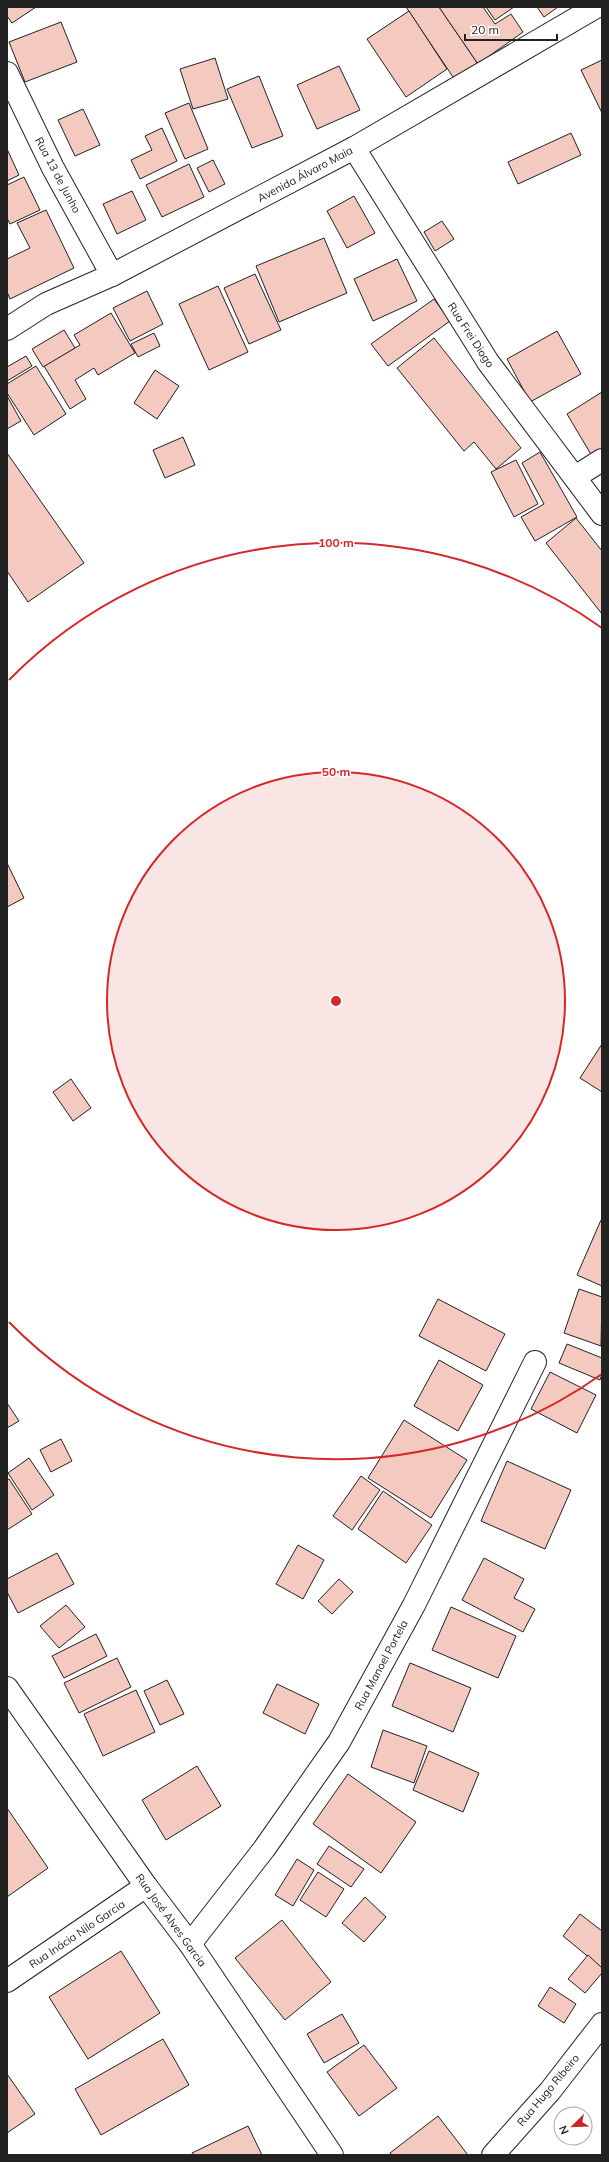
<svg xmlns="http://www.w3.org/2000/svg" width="609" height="2162" viewBox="0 0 609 2162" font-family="Mulish,sans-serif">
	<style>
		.building { fill: #f3c9c0; stroke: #222 }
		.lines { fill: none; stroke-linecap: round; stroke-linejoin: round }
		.street-casing { stroke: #222; stroke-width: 24 }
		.secondary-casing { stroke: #222; stroke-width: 24 }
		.street { stroke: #fff; stroke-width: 22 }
		.secondary { stroke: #fff; stroke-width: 22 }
		.ring { fill: none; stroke: #d62828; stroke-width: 2 }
		.labels { text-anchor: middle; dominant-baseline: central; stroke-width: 3; stroke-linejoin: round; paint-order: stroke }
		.street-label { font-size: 11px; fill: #222; stroke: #fff }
		.centre { fill: #d62828; stroke: #fff; stroke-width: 2 }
		.ring-label { font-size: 12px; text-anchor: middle; font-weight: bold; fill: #d62828; stroke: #fff; stroke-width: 3; stroke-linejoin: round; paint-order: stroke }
	</style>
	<rect width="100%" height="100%" fill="#fff"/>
	<g class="building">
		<path d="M7,7H36L12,23L7,16Z"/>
		<path d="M406,7H439L478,64L455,80Z"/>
		<path d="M439,7H483L495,24L511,14L523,32L478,64Z"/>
		<path d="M486,7H514L495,20Z"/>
		<path d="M537,7H558L544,17Z"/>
		<path d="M409,11L447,69L406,97L367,39Z"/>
		<path d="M61,22L77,62L25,82L9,42Z"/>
		<path d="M215,58L228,99L193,109L180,69Z"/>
		<path d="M602,60V113L581,70Z"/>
		<path d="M339,66L360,110L317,129L297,85Z"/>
		<path d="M259,76L283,136L252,148L227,89Z"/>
		<path d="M189,103L208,149L185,159L165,113Z"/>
		<path d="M83,109L100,145L75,156L58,120Z"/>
		<path d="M162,128L177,161L140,179L131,160L152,150L145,136Z"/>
		<path d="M571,133L581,155L518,184L508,162Z"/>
		<path d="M7,149L19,175L7,181Z"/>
		<path d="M213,160L225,184L209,192L197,168Z"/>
		<path d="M189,164L204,197L162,217L146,185Z"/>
		<path d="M24,177L40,210L10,224L7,218V185Z"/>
		<path d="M132,191L146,220L117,234L103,204Z"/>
		<path d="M354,196L375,233L347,248L327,211Z"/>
		<path d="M46,210L74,268L10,299L7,292V259L30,248L17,223Z"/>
		<path d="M442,221L454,239L435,251L424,232Z"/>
		<path d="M324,238L347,293L279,322L256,266Z"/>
		<path d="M397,259L417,301L373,321L354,279Z"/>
		<path d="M255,274L281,330L249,344L224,288Z"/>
		<path d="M218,286L248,352L209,370L179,304Z"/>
		<path d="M147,291L163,324L130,341L113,308Z"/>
		<path d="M434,299L450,321L388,366L371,344Z"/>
		<path d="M111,313L135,353L98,375L94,368L75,380L86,399L70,409L44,366L80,345L74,335Z"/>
		<path d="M64,330L75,348L43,367L32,349Z"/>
		<path d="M557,331L581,374L530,402L507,359Z"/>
		<path d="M154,333L160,346L138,357L131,344Z"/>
		<path d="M434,338L521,448L496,469L474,442L464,451L397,368Z"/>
		<path d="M26,356L32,366L7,381V367Z"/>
		<path d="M36,366L66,414L34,435L7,393V384Z"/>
		<path d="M155,370L179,386L157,419L134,403Z"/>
		<path d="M602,392V450L592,456L567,414Z"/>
		<path d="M7,396L21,421L7,429Z"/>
		<path d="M183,437L195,465L165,478L153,450Z"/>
		<path d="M540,452L577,517L535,541L521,517L544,504L522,463Z"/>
		<path d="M7,453L84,563L28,602L7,571Z"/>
		<path d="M516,460L538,504L514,517L491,472Z"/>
		<path d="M576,518L602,551V614L546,543Z"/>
		<path d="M7,863L24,898L7,907Z"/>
		<path d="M602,1044V1092L580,1078Z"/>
		<path d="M71,1079L91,1108L73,1121L53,1092Z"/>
		<path d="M601,1220L602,1221V1286L577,1275Z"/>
		<path d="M579,1289L602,1297L601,1346L564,1333Z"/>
		<path d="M438,1299L505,1334L486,1371L419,1336Z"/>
		<path d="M567,1344L602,1358V1374L600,1380L559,1363Z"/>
		<path d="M439,1360L483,1385L458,1431L414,1406Z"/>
		<path d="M550,1372L596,1395L577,1433L531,1409Z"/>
		<path d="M7,1403L19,1421L7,1428Z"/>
		<path d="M404,1420L467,1460L431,1518L368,1478Z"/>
		<path d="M61,1439L72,1461L51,1472L40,1450Z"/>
		<path d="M29,1458L54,1495L32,1510L8,1473Z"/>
		<path d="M507,1461L571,1490L545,1549L481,1521Z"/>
		<path d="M361,1476L380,1490L352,1530L333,1516Z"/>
		<path d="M9,1479L32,1514L7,1530V1480Z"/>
		<path d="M383,1491L432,1525L406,1563L358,1529Z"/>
		<path d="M298,1545L324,1560L303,1599L276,1584Z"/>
		<path d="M57,1553L74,1584L18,1613L7,1592V1579Z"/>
		<path d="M484,1558L524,1579L514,1598L535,1609L523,1632L462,1600Z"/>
		<path d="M339,1579L353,1592L332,1614L318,1601Z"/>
		<path d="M66,1605L85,1627L59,1648L40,1626Z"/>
		<path d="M451,1607L516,1636L498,1678L432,1650Z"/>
		<path d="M96,1634L107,1656L64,1678L52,1656Z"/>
		<path d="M117,1658L131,1687L79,1713L64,1683Z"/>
		<path d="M410,1663L471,1688L453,1732L392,1706Z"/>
		<path d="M167,1680L184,1714L160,1725L144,1691Z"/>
		<path d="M277,1684L319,1704L305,1734L263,1713Z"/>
		<path d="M136,1690L155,1732L103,1756L84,1714Z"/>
		<path d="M383,1730L427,1746L414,1783L371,1767Z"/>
		<path d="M429,1751L479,1773L463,1812L413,1790Z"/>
		<path d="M197,1766L221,1806L166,1840L142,1800Z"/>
		<path d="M348,1774L416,1822L381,1873L313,1824Z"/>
		<path d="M7,1808L48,1868L7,1897Z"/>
		<path d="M329,1846L364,1869L351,1887L317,1864Z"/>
		<path d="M297,1859L314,1870L293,1906L275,1895Z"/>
		<path d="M318,1872L344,1889L326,1917L300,1900Z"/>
		<path d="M365,1897L386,1917L364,1942L342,1923Z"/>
		<path d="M580,1914L602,1931V1968L563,1936Z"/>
		<path d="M282,1920L331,1982L285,2020L235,1958Z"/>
		<path d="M121,1951L160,2013L88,2059L49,1997Z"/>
		<path d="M588,1955L602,1968V1973L585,1993L568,1979Z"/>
		<path d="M550,1987L576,2004L564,2023L538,2006Z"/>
		<path d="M342,2014L359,2043L324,2063L307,2034Z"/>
		<path d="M163,2039L189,2085L101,2135L75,2089Z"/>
		<path d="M364,2045L397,2088L359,2116L327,2072Z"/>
		<path d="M7,2074L35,2114L7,2133Z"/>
		<path d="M438,2116L468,2155H391L390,2153Z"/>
		<path d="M248,2126L262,2155H193L192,2153Z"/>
	</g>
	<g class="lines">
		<defs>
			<g id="street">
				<path d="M7,73L53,168L112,275"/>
				<path d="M354,148L488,362L602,514"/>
				<path d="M575,477L602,460"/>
				<path d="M7,1688L146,1886L190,1944L332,2155"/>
				<path d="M190,1944L264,1849L339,1742L414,1605L535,1362"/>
				<path d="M7,1981L146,1886"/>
				<path d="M493,2155L550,2091L602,2024"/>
			</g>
			<path id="secondary" d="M7,329L46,304L112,275L354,148L596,7"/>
		</defs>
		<use href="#street" class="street-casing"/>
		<use href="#secondary" class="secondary-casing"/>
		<use href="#street" class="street"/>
		<use href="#secondary" class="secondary"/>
	</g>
	<circle cx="336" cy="1001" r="229" fill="#d62828" fill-opacity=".12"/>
	<g class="ring">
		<circle cx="336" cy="1001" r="229"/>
		<path d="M602 1374A458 458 0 0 1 9 1322M9 680A458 458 0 0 1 602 628"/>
	</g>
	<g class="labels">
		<g class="street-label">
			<text transform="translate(305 174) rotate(-28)">Avenida Álvaro Maia</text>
			<text transform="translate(58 175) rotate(62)">Rua 13 de Junho</text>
			<text transform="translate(471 335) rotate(57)">Rua Frei Diogo</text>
			<text transform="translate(381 1665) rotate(-62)">Rua Manoel Portela</text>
			<text transform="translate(171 1920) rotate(54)">Rua José Alves Garcia</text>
			<text transform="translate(77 1934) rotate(-34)">Rua Inácia Nilo Garcia</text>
			<text transform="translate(548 2090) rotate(-50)">Rua Hugo Ribeiro</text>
		</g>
	</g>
	<circle cx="336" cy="1001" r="6" class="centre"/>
	<g class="ring-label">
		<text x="336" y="547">100 m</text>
		<text x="336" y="776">50 m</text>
	</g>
	<rect width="609" height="2162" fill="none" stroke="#222222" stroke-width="16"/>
	<g transform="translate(573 2126) rotate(247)"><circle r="19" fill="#ffffff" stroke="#a7a7a7"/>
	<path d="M0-3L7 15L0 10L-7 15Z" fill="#c62828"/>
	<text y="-6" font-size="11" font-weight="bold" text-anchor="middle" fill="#222222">N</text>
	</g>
	<path d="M465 34v6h92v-6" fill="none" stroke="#222222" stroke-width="2"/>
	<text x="471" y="34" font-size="12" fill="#222222" stroke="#ffffff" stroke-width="3" paint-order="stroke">20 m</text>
</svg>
